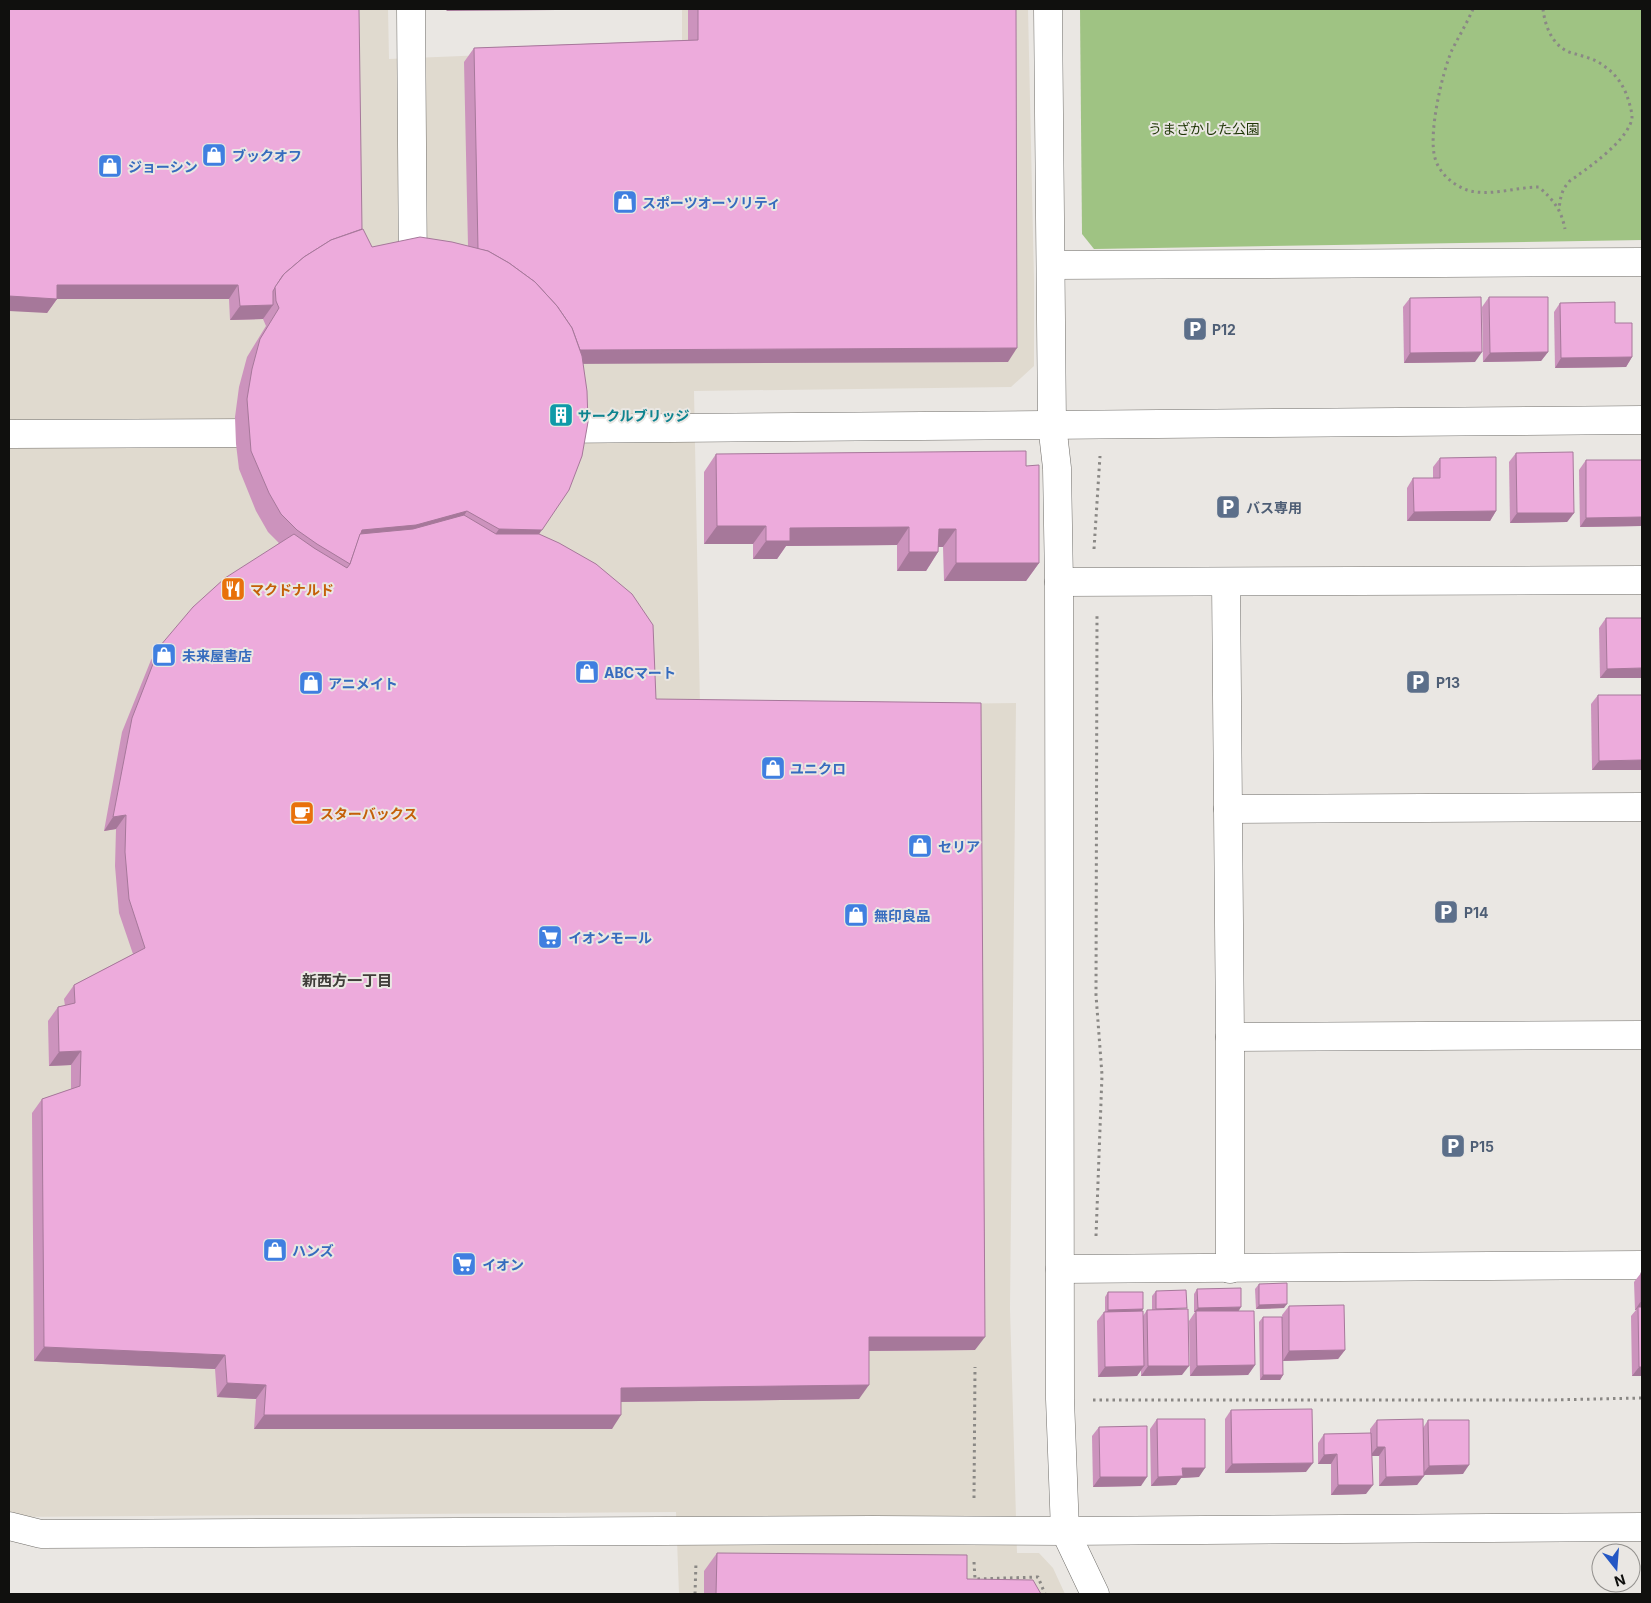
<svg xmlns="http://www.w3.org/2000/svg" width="1651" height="1603" viewBox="0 0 1651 1603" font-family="Inter,'Noto Sans JP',sans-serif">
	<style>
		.built { fill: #e0dacf }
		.green { fill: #9fc383 }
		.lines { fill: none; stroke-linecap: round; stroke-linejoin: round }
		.minor-casing { stroke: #716f6b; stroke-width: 29 }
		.tertiary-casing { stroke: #716f6b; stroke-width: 29 }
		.path { stroke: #8a8885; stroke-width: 3; stroke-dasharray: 2.5 4; stroke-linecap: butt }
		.minor { stroke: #fff; stroke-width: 28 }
		.tertiary { stroke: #fff; stroke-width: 28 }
		.wall { fill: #cc93bd }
		.shaded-wall { fill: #a6789a }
		.building { fill: #edabdc; stroke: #a6789a }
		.labels { text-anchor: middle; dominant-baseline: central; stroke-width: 4; stroke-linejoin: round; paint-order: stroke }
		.park-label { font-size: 14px; fill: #1f3606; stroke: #eae7e3 }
		.shop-label { font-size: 14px; font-weight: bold; fill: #366cbe; stroke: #eae7e3; text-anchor: start }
		.service-label { font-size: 14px; font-weight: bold; fill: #4e5e75; stroke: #eae7e3; text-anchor: start }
		.culture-label { font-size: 14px; font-weight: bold; fill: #0d838f; stroke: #eae7e3; text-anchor: start }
		.food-label { font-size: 14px; font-weight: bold; fill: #c56008; stroke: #eae7e3; text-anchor: start }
		.neighbourhood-label { font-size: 15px; font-weight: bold; fill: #3f3d39; stroke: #eae7e3 }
	</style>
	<rect width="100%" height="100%" fill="#eae7e3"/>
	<path class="built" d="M9,9H388L389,59L682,47V9H1028L1034,280V366L1011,387L694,391L700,707L1016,703L1010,1309L1017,1553H1039L1053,1568L1065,1594H679L676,1512L9,1517Z"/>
	<path class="green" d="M1080,9H1642V240L1094,249L1082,234Z"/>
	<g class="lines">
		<defs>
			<g id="minor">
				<path d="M1048,9L1052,424"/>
				<path d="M1051,265L1642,262"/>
				<path d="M1059,582L1642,580"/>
				<path d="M1226,582L1230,1037V1269"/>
				<path d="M1228,809L1642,807"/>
				<path d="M1230,1037L1642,1035"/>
				<path d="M1060,1269L1642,1265"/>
				<path d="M1065,1531L1642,1527"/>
			</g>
			<g id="tertiary">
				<path d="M411,9L413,277"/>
				<path d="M1052,424L1057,468L1059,582L1060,1399L1065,1531L1095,1594"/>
				<path d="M549,429L1642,420"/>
				<path d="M9,434L273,433"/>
				<path d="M9,1526L41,1534L873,1530L1065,1531"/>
			</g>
		</defs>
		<use href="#minor" class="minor-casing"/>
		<use href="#tertiary" class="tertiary-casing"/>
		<g class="path">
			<path d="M1473,9C1467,23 1459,36 1452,50C1442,73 1428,134 1435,158C1439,173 1453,185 1467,190C1489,197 1516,187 1539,187C1554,201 1561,209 1565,229"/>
			<path d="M1543,9C1545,26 1552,45 1569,52C1581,56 1594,58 1604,66C1616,74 1624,86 1628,99C1630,105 1632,112 1632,118C1629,138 1594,164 1578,175C1575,178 1571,179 1569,182C1561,190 1560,200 1559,210"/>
			<path d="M1094,549L1100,456"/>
			<path d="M1096,1236L1102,1075L1096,995L1097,615"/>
			<path d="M1093,1400H1549L1642,1398"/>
			<path d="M974,1498L975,1367"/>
			<path d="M974,1562L975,1579L1038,1577L1045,1594"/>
			<path d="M695,1594L696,1562"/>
		</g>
		<use href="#minor" class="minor"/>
		<use href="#tertiary" class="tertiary"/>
	</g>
	<g class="wall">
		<path d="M9,9L362,229L372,247L468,246L464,62L474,48L688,40V9H1016L1008,362L583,363L539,534L656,699L975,1350L869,1351L859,1399L621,1402L612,1429H254L256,1399L217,1397L215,1369L34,1361L32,1113L42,1099L71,1089V1065L49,1066L48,1021L58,1007L65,1006L64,999L74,985L133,954L119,913L115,866L116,829L104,831L122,732L151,660L160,646L279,543L268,532L256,511L239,469L236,444L235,417L239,387L247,357L266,326L263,319L230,320L229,299H57L47,313Z"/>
		<path d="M1489,297L1548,352L1541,361L1483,362L1482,307Z"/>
		<path d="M1410,298L1475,362L1404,363L1403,307Z"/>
		<path d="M1560,303L1615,323L1632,357L1626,367L1555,368L1554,312Z"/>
		<path d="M1516,453L1574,513L1567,522L1510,523L1509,462Z"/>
		<path d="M716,454L1026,466L1039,563L1026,581H944L943,547H938V552L926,571H897V545L786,546L777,559H753V544H704V472Z"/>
		<path d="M1440,458L1496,511L1490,521H1407V488L1413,478H1433V467Z"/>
		<path d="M1586,460H1642V524L1641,526L1580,527L1579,470Z"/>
		<path d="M1606,618L1642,678H1600L1599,628Z"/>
		<path d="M1598,695H1642V770H1592L1591,704Z"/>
		<path d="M1641,1273L1642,1376H1632L1631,1316L1636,1310H1635L1634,1282Z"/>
		<path d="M1259,1284L1284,1308L1256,1309L1255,1289Z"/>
		<path d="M1197,1289L1239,1311L1255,1365L1248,1375L1190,1376L1189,1321L1195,1312H1194V1294Z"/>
		<path d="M1156,1291L1182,1375L1141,1376V1370L1137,1376L1098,1377L1097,1321L1104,1312H1105V1297L1108,1292L1143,1309L1142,1311L1143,1316L1147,1310H1152V1296Z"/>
		<path d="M1289,1306L1345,1350L1338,1359L1283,1361V1375L1280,1380H1260L1259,1322L1263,1317H1282V1315Z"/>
		<path d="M1231,1410L1306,1472L1225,1473V1419Z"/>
		<path d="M1157,1419L1199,1477L1181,1478L1176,1485L1151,1486L1150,1429Z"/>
		<path d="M1377,1420L1423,1428L1428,1420L1463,1474L1424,1475L1417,1485L1379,1486V1456H1372L1366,1494L1331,1495V1464H1318V1443L1324,1434L1370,1433V1429Z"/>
		<path d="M1099,1427L1141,1486L1093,1487L1092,1436Z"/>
		<path d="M717,1553L967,1579L1041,1594H704V1571Z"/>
	</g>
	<g class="shaded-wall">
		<path d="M448,9H654L446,11Z"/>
		<path d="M57,285H238L229,299H57L47,313L9,311V296Z"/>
		<path d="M273,305L263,319L230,320L240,306Z"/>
		<path d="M1017,348L1008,362L566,364L575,350Z"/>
		<path d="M1482,352L1475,362L1404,363L1410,353Z"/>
		<path d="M1548,352L1541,361L1483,362L1490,353Z"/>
		<path d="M1632,357L1626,367L1555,368L1561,358Z"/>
		<path d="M467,511L455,529L354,548L362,530Z"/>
		<path d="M1496,511L1490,521H1407L1414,512Z"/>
		<path d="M1517,513H1574L1567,522L1510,523Z"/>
		<path d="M1642,517V524L1641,526L1580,527L1586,518Z"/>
		<path d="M717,526H766L753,544H704Z"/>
		<path d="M909,527L897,545L786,546L777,559H753L766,541L790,528Z"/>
		<path d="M499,529L542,530L529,548H486Z"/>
		<path d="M939,529H956L943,547H926Z"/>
		<path d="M909,552H938L926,571H897Z"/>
		<path d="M956,563H1039L1026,581H944Z"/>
		<path d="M1642,668V678H1600L1607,669Z"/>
		<path d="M1642,760V770H1592L1599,761Z"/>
		<path d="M126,815L116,829L104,831L113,817Z"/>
		<path d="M81,1051L71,1065L49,1066L59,1052Z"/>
		<path d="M1641,1301H1642V1310L1638,1307L1636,1310H1635Z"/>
		<path d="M1287,1304L1284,1308L1256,1309L1259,1305Z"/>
		<path d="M1241,1307L1238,1312H1194L1198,1308Z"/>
		<path d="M1143,1309L1140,1314L1105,1315L1108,1310Z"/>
		<path d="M869,1337H985L975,1350L859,1351Z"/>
		<path d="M44,1347L225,1355L215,1369L34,1361Z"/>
		<path d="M1345,1350L1338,1359L1283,1361L1289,1351Z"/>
		<path d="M1255,1365L1248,1375L1190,1376L1197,1366Z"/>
		<path d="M1144,1366L1137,1376L1098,1377L1105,1367Z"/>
		<path d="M1148,1366H1189L1182,1375L1141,1376Z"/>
		<path d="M1639,1367H1642V1376H1632Z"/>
		<path d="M1263,1375H1283L1280,1380H1260Z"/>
		<path d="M227,1383L266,1385L256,1399L217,1397Z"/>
		<path d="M869,1385L859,1399L611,1402L621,1388Z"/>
		<path d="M264,1415H621L612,1429H254Z"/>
		<path d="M1377,1447H1385L1379,1456H1370Z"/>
		<path d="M1337,1454L1331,1464H1318L1324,1455Z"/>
		<path d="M1313,1463L1306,1472L1225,1473L1232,1464Z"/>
		<path d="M1469,1465L1463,1474L1422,1475L1429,1466Z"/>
		<path d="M1182,1468H1205L1199,1477L1181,1478L1176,1485L1151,1486L1158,1477Z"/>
		<path d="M1424,1476L1417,1485L1379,1486L1386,1477Z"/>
		<path d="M1100,1477H1147L1141,1486L1093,1487Z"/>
		<path d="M1338,1485H1373L1366,1494L1331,1495Z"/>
	</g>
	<g class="building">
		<path d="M9,9H359L362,229L331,240L304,257L284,274L281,278L273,291V305L240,306L238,285H57V299L9,296Z"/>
		<path d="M698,9H1016L1017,348L580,350L572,328L557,306L535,282L509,263L488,251L478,249L474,48L698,40Z"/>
		<path d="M363,229L372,247L420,237L452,242L488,251L509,263L535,282L557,306L572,328L582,356L587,391L588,422L582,456L569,490L542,530L499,529L467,511L416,525L362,530L350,564L317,544L297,530L281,514L269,493L251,451L247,399L252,369L260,339L279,308L276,301L275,287L284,274L304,257L331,240Z"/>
		<path d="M1481,297L1482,352L1410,353V298Z"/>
		<path d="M1489,297H1548V352L1490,353Z"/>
		<path d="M1615,302V323H1632V357L1561,358L1560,303Z"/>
		<path d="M1026,451V466L1039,465V563H956V529H939L938,552H909V527L790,528V541H766V526H717L716,454Z"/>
		<path d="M1573,452L1574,513H1517L1516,453Z"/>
		<path d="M1496,457V511L1414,512L1413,478H1440V458Z"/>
		<path d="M1586,460H1642V517L1586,518Z"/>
		<path d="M464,515L496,534H539L559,543L596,564L632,594L653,625L656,699L981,703L985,1337H869V1385L621,1388V1415H264L266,1385L227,1383L225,1355L44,1347L42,1099L80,1086L81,1051L59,1052L58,1007L75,1003L74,985L145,948L129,899L125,852L126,815L113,817L132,718L160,646L193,607L225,578L294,534L314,548L347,568L350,564L360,534L413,529Z"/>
		<path d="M1606,618H1642V668L1607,669Z"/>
		<path d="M1598,695H1642V760L1599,761Z"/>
		<rect x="1641" y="1273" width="1" height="28"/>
		<path d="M1287,1283V1304L1259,1305V1284Z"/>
		<path d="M1241,1288V1307L1198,1308L1197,1289Z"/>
		<path d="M1186,1290L1187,1308L1156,1309V1291Z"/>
		<path d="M1108,1292H1143V1309L1108,1310Z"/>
		<path d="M1344,1305L1345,1350L1289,1351V1306Z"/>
		<path d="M1638,1307H1642V1367H1639Z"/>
		<path d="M1188,1309L1189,1366H1148L1147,1310Z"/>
		<path d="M1143,1311L1144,1366L1105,1367L1104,1312Z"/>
		<path d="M1196,1311H1254L1255,1365L1197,1366Z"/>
		<path d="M1263,1317H1282L1283,1375H1263Z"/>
		<path d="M1312,1409L1313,1463L1232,1464L1231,1410Z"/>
		<path d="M1157,1419H1205V1468H1182L1183,1476L1158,1477Z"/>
		<path d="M1423,1419L1424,1476L1386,1477L1385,1447H1377V1420Z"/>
		<path d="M1428,1420H1469V1465L1429,1466Z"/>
		<path d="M1147,1426V1477H1100L1099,1427Z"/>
		<path d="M1371,1433L1373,1485H1338L1337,1454L1324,1455V1434Z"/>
		<path d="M717,1553L967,1555V1579L1033,1580L1041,1594H716Z"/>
	</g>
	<defs>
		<symbol id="shop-square" viewBox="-11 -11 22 22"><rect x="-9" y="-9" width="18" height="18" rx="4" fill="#3f7fe0" stroke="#eae7e3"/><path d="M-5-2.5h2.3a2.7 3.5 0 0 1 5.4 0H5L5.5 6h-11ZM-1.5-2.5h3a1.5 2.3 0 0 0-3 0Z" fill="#fff"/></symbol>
		<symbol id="parking-square" viewBox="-11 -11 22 22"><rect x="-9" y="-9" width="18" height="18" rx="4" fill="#5c6f8a" stroke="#eae7e3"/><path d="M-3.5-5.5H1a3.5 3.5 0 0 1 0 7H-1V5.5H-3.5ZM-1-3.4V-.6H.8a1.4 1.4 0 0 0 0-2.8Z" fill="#fff"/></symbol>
		<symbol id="building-square" viewBox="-11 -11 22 22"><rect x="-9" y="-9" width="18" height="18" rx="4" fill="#0f9aa8" stroke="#eae7e3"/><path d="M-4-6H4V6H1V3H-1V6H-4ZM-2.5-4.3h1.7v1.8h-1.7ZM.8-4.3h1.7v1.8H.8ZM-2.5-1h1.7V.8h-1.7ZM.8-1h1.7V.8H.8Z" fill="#fff"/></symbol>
		<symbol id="restaurant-square" viewBox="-11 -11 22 22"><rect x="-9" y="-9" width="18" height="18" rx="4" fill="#e8710a" stroke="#eae7e3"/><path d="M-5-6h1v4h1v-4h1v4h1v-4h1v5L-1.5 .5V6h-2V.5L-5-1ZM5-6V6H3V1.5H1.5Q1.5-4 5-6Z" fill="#fff"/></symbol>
		<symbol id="cafe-square" viewBox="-11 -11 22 22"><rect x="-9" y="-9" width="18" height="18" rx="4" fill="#e8710a" stroke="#eae7e3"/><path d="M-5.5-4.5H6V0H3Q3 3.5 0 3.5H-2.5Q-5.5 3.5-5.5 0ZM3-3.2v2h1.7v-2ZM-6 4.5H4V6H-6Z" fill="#fff"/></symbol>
		<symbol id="supermarket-square" viewBox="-11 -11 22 22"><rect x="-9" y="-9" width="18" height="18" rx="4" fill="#3f7fe0" stroke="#eae7e3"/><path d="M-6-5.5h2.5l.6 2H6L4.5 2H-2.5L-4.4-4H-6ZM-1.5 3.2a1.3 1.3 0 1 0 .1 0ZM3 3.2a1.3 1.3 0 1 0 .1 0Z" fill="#fff"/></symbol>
	</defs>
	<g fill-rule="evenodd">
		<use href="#shop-square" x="200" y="141" width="28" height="28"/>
		<use href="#shop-square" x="96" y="152" width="28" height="28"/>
		<use href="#shop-square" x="611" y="188" width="28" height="28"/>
		<use href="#parking-square" x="1181" y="315" width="28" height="28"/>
		<use href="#building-square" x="547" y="401" width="28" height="28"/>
		<use href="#parking-square" x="1214" y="493" width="28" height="28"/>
		<use href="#restaurant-square" x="219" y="575" width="28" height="28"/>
		<use href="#shop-square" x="150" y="641" width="28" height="28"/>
		<use href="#shop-square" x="573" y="658" width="28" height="28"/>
		<use href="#parking-square" x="1404" y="668" width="28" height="28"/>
		<use href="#shop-square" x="297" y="669" width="28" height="28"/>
		<use href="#shop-square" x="759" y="754" width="28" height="28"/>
		<use href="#cafe-square" x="288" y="799" width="28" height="28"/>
		<use href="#shop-square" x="906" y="832" width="28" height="28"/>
		<use href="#parking-square" x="1432" y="898" width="28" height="28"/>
		<use href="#shop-square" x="842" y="901" width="28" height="28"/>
		<use href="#supermarket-square" x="536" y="923" width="28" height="28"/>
		<use href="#parking-square" x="1439" y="1132" width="28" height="28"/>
		<use href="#shop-square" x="261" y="1236" width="28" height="28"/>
		<use href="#supermarket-square" x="450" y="1250" width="28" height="28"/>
	</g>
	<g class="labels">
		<g class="park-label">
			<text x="1204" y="128">うまざかした公園</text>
		</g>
		<g class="shop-label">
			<text x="232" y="155">ブックオフ</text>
			<text x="128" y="166">ジョーシン</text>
			<text x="642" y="202">スポーツオーソリティ</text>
			<text x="182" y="655">未来屋書店</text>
			<text x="604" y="672">ABCマート</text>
			<text x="328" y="683">アニメイト</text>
			<text x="790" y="768">ユニクロ</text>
			<text x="938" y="846">セリア</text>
			<text x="874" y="915">無印良品</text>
			<text x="568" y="937">イオンモール</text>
			<text x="292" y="1250">ハンズ</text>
			<text x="482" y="1264">イオン</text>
		</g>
		<g class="service-label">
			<text x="1212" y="329">P12</text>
			<text x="1246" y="507">バス専用</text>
			<text x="1436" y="682">P13</text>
			<text x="1464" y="912">P14</text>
			<text x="1470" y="1146">P15</text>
		</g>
		<g class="culture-label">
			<text x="578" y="415">サークルブリッジ</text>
		</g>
		<g class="food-label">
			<text x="250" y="589">マクドナルド</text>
			<text x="320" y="813">スターバックス</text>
		</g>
		<g class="neighbourhood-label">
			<text x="347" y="980">新西方一丁目</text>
		</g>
	</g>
	<rect width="1651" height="1603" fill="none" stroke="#10100e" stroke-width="20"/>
	<g transform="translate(1616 1568) rotate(163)"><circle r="24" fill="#eae7e3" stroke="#93918e"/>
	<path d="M0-4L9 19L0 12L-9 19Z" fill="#2457c4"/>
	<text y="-8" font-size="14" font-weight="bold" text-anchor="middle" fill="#10100e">N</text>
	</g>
</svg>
